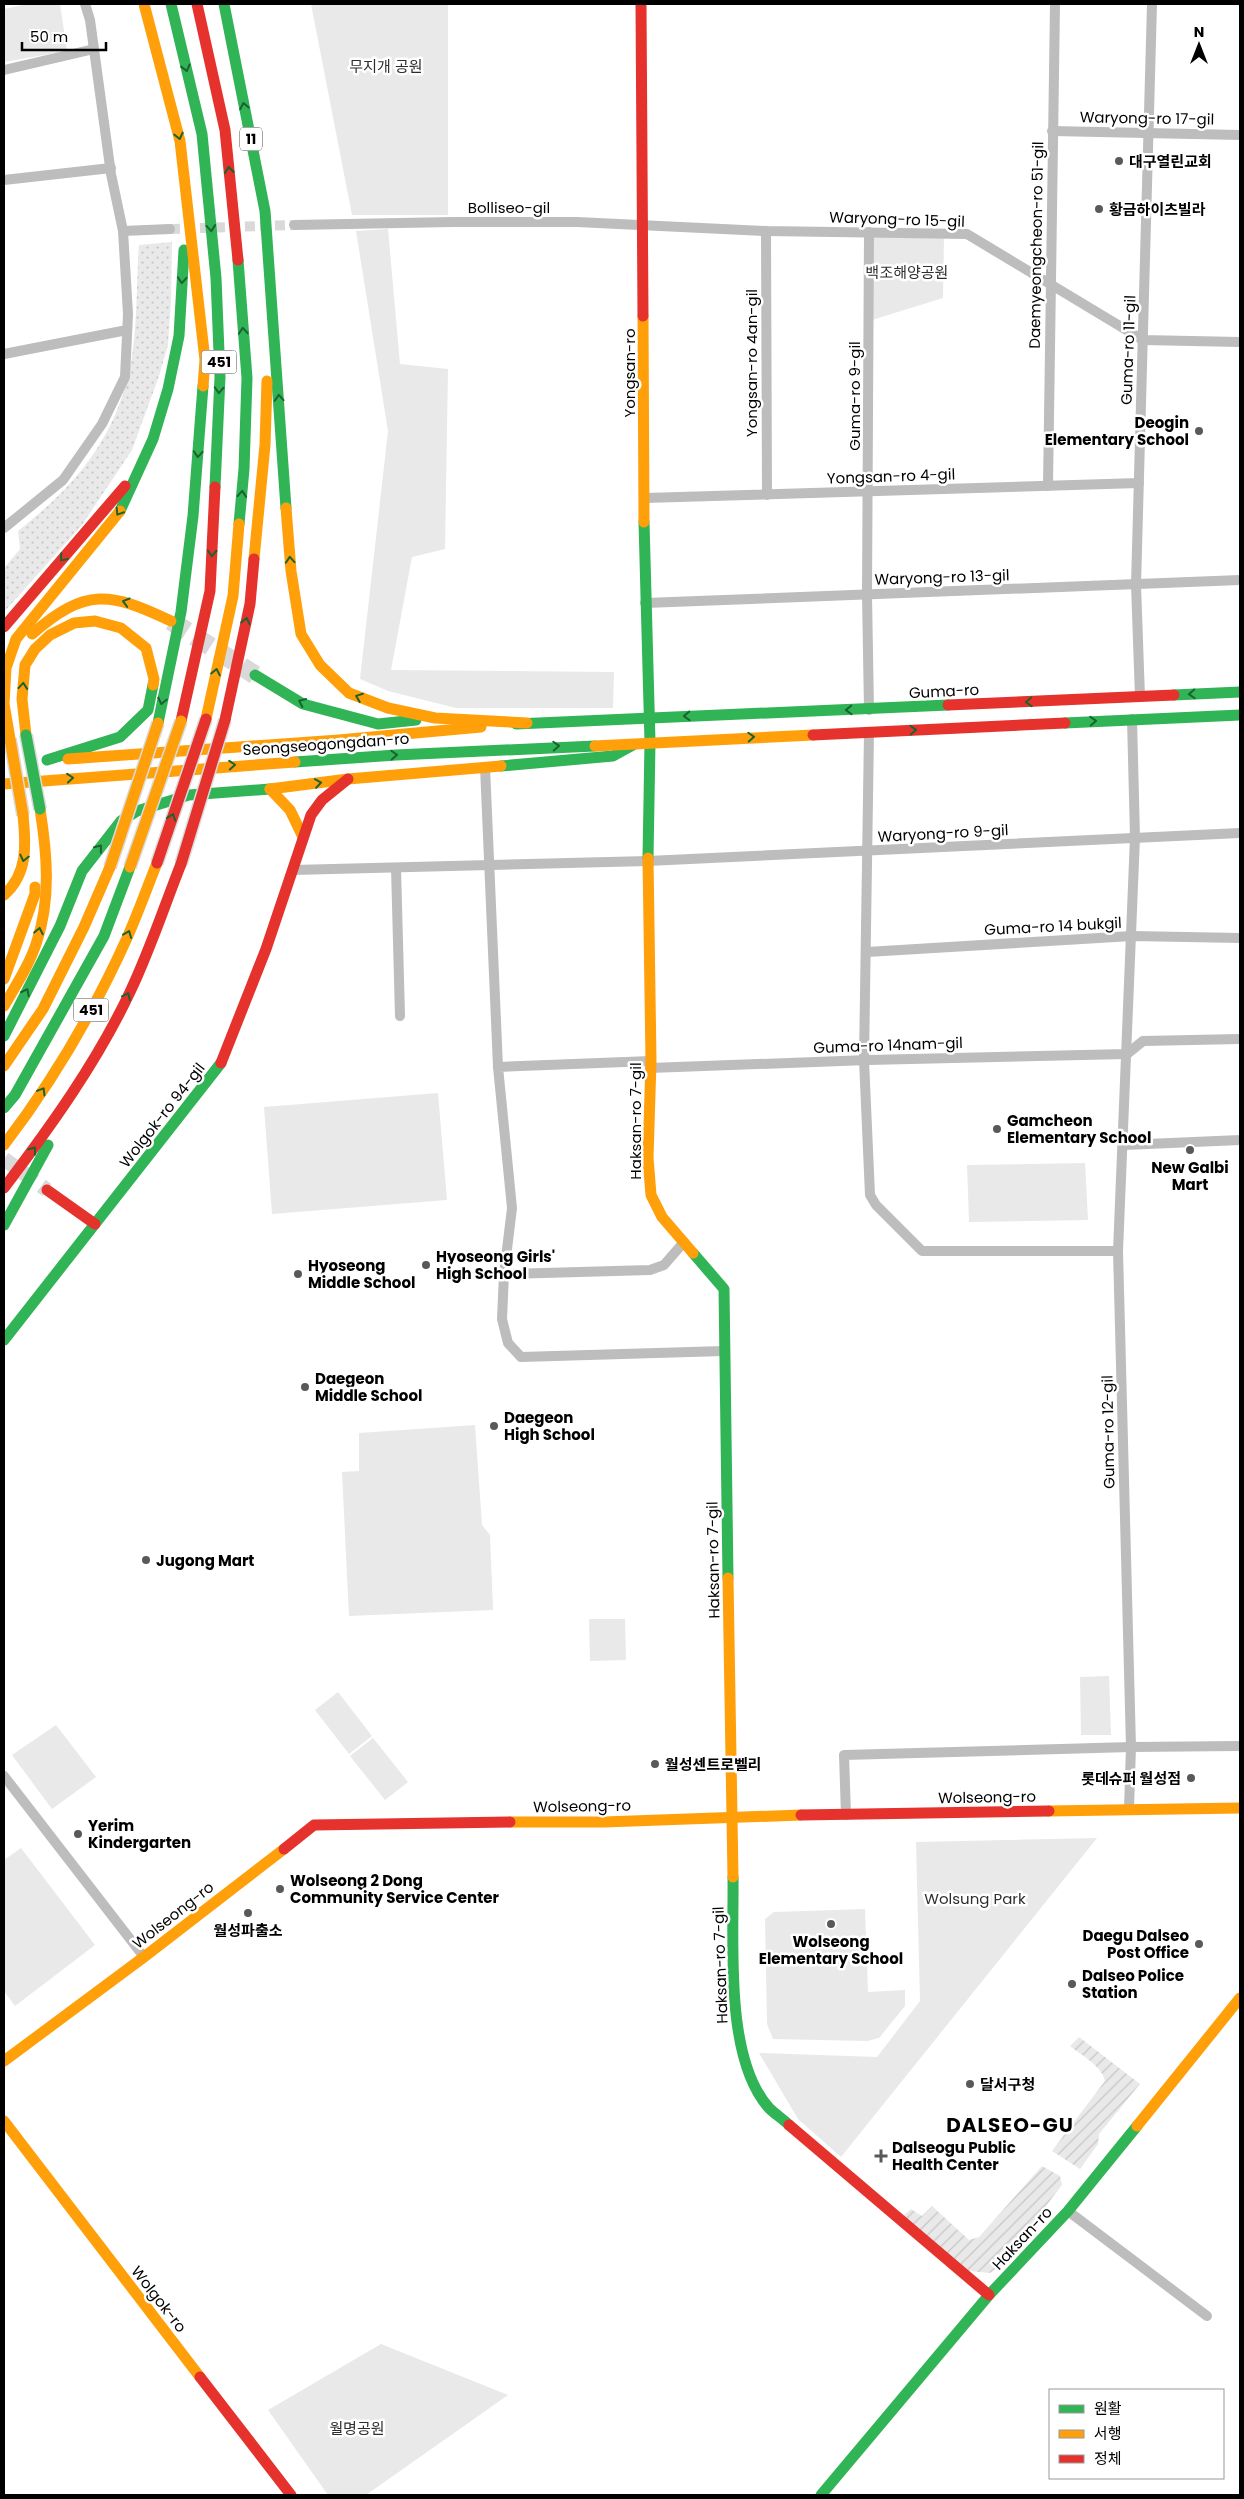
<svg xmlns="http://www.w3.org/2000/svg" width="1244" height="2499" viewBox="0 0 1244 2499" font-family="Poppins,'Noto Sans KR',sans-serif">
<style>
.grass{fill:url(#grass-dots)}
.park{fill:#e9e9e9}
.garden{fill:url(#garden-furrows)}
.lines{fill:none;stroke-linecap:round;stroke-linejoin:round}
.street-tunnel{stroke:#d9d9d9;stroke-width:10;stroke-dasharray:10 5;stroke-linecap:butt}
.secondary-tunnel{stroke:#d9d9d9;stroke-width:15;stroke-dasharray:15 8;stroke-linecap:butt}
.highway-tunnel{stroke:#d9d9d9;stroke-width:19;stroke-dasharray:19 9;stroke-linecap:butt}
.street{stroke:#bdbdbd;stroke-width:10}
.fast{stroke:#30b455;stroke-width:11}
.slow{stroke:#ff9f0a;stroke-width:11}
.jam{stroke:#e5322d;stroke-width:11}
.fast-bridge-casing{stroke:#dbdbdb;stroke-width:14;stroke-linecap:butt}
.slow-bridge-casing{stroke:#dbdbdb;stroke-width:14;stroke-linecap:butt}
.jam-bridge-casing{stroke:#dbdbdb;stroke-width:14;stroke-linecap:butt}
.fast-bridge{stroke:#30b455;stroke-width:11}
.slow-bridge{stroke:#ff9f0a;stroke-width:11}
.jam-bridge{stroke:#e5322d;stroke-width:11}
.oneway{stroke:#1a632f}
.poi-dot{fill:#595959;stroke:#fff;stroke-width:2}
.labels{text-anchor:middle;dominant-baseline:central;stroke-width:5;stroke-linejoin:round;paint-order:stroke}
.shield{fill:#fff;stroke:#4c4c4c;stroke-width:1}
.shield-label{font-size:14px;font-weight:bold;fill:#000}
.park-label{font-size:15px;fill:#2e2e2e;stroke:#fff}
.street-label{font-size:15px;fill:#000;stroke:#fff}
.poi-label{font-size:15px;font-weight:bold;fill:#000;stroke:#fff;text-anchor:start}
.district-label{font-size:20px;font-weight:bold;letter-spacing:1px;fill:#000;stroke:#fff}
</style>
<defs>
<pattern id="grass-dots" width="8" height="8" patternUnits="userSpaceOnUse" patternTransform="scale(1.25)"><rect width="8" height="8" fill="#e9e9e9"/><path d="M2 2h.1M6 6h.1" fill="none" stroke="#c6c6c6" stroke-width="1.8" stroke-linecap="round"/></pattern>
<pattern id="garden-furrows" width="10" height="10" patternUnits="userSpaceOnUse" patternTransform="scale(1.25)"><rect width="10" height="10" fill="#e9e9e9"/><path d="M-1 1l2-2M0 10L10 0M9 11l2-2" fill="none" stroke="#c6c6c6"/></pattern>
</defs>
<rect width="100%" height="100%" fill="#fff"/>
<path class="grass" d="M172,242L171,301L168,345L159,376L132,450L82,525L4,612V568L20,549L18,531C72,488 110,446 128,377C138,339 136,284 139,245Z"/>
<g class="park">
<polygon points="27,4 60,4 67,51 4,62 4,9"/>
<polygon points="311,4 448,4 448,215 352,215"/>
<polygon points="388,229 400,364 448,369 445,549 412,557 391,670 614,672 613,708 456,708 388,691 360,679 388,431 356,231"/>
<polygon points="872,236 944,237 943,298 872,320"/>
<polygon points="438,1093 447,1200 272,1214 264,1107"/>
<polygon points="1085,1163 1088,1220 969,1222 967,1165"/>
<polygon points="475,1425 482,1525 490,1535 493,1610 349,1616 342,1472 359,1471 359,1433"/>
<polygon points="589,1619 625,1619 626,1660 590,1661"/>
<polygon points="1109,1676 1111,1735 1081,1735 1080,1677"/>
<polygon points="338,1692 372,1736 349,1754 315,1710"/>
<polygon points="56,1725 96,1777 52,1809 12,1755"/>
<polygon points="373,1738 408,1782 385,1800 350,1756"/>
<polygon points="1097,1838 841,2157 798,2119 759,2053 877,2057 920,2001 916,1842"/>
<polygon points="21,1848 95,1945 15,2006 4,1991 4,1860"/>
<polygon points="865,1909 868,1992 905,1990 905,2006 879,2038 867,2041 773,2039 767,2024 765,1919 774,1912"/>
<polygon points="381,2344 508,2395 366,2495 328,2495 268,2410"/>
</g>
<g class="garden">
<path d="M1079,2037L1140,2084L1099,2134L1098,2144L1080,2169L1052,2151L1105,2081C1102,2066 1081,2055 1070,2046Z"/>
<polygon points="1042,2166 1060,2176 1062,2185 1000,2266 990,2273 969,2271 902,2217 911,2209 922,2216 932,2206 969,2240 979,2237"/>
</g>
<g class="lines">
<polyline class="street-tunnel" points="170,229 294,225"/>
<polyline class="secondary-tunnel" points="4,1159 47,1190"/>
<polyline class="highway-tunnel" points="171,621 255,675"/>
<g class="street">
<polyline points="4,70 94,49"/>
<polyline points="1052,131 1240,135"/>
<polyline points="4,180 111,168"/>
<polyline points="294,225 453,222 577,222 766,231 967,234 1143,340 1240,342"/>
<polyline points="123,231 170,229"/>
<polyline points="766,231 767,495"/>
<polyline points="869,232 867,595 869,710"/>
<polyline points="4,354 127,330"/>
<polyline points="1048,486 1055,4"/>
<polyline points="645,498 1139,483"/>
<polyline points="4,528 63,480 102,424 125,377 128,314 123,231 111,174 90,20 85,4"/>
<polyline points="645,603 1240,580"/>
<polyline points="1140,697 1136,585 1152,4"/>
<polyline points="869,732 864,1060 870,1195 876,1205 922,1251 1118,1251"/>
<polyline points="485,767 498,1067"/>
<polyline points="396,868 400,1016"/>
<polyline points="293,870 648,861 1240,833"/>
<polyline points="867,952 1132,936 1240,938"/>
<polyline points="651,1061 498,1067 512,1208 504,1274 502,1319 508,1343 521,1357 724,1351"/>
<polyline points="650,1068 868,1060 1127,1054 1143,1041 1240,1039"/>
<polyline points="1124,1145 1240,1140"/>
<polyline points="504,1274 650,1270 664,1265 684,1242"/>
<polyline points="4,1776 144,1957"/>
<polyline points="1129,1809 1131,1747 1118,1251 1135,837 1132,719"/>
<polyline points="846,1815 844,1755 1131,1747 1240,1746"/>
<polyline points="1068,2211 1207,2316"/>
</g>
<g class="fast">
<polyline points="171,4 202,134 216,278 220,377 215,487"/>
<polyline points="224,4 265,211 286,508"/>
<polyline points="238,260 247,378 244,469 239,524"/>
<polyline points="120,511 153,439 168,389 179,336 184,250"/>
<polyline points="644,522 650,742 648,858"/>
<polyline points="255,675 303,704 378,724 416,720"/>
<polyline points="1174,695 1240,692"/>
<polyline points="158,723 181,612 193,516 203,386"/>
<polyline points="1065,723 1240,715"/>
<polyline points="516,724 948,705"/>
<polyline points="47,760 120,737 148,710 153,685"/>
<polyline points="295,762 396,755 595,746"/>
<polyline points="501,766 613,756 633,745"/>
<polyline points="4,1036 60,926 82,871 121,821 137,811 189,795 270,789"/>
<polyline points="4,1108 15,1095 104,936 130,867"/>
<polyline points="4,1225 48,1145"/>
<polyline points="693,1253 724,1289 728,1578"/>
<polyline points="4,1340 221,1063"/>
<path d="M733,1877C734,1941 724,2058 769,2108C775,2114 783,2119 789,2125"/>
<polyline points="821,2495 989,2295 1068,2211 1137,2126"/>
</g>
<g class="slow">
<polyline points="144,4 180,141 205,360 203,386"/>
<polyline points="643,316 644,522"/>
<polyline points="286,508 291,571 301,634 320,665 349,693 388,708 435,718 527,723"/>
<polyline points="254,559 265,445 267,381"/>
<path d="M32,634C86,587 110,592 171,621"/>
<polyline points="206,719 233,596 239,524"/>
<polyline points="26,735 22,699 25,665 35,649 50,635 74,623 95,621 121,628 146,648 154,679 153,685"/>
<polyline points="10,739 4,704 6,668 16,639 120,511"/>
<polyline points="595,746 813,735"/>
<polyline points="68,759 339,740 481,727"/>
<polyline points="4,784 295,762"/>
<polyline points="270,789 348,779 501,766"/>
<polyline points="270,789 290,810 303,837"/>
<polyline points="648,858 651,1061 648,1158 651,1195 662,1217 693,1253"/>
<path d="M4,895C28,874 26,845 23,815"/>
<polyline points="4,979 35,894 35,887"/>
<path d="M4,1006C16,985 30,964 37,941C51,898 47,853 40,809"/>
<polyline points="4,1066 43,1009 84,927 110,867"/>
<path d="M4,1145C53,1081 94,1011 127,938C138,913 147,888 157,863"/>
<polyline points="728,1578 733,1877"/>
<polyline points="1049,1811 1240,1808"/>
<polyline points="510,1822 604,1822 801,1815"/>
<polyline points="4,2061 144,1957 284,1849"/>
<polyline points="4,2121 200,2377"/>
<polyline points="1137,2126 1240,1998"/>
</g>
<g class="jam">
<polyline points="197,4 225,130 238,260"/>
<polyline points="641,4 643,316"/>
<polyline points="4,627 125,486"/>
<polyline points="948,705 1174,695"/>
<polyline points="225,720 250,604 254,559"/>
<polyline points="181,721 210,591 215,487"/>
<polyline points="813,735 1065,723"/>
<polyline points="221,1063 266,949 311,815 322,800 348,779"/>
<path d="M4,1188C51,1126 97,1062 130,992C150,950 164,907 181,864"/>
<polyline points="47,1190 95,1224"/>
<polyline points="801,1815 1049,1811"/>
<polyline points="284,1849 314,1825 510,1822"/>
<polyline points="789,2125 989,2295"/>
<polyline points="200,2377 291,2495"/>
</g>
<defs>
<polyline id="fast-bridge" points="26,735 40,809"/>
<g id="slow-bridge">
<polyline points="10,739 23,815"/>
<polyline points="110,867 158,723"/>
<polyline points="130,867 181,721"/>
</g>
<g id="jam-bridge">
<polyline points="157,863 206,719"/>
<polyline points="181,864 225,720"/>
</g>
</defs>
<use href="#fast-bridge" class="fast-bridge-casing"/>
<use href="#slow-bridge" class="slow-bridge-casing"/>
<use href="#jam-bridge" class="jam-bridge-casing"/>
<use href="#fast-bridge" class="fast-bridge"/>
<use href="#slow-bridge" class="slow-bridge"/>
<use href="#jam-bridge" class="jam-bridge"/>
</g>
<defs><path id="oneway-chevron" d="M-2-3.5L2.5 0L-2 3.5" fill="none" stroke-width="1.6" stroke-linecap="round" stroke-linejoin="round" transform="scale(1.25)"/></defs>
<g class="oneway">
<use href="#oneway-chevron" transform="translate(186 68) rotate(76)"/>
<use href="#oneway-chevron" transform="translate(244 106) rotate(-101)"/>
<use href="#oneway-chevron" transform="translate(179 136) rotate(77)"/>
<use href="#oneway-chevron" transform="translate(229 170) rotate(-96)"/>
<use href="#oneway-chevron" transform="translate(211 228) rotate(85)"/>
<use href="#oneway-chevron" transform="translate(182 280) rotate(94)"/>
<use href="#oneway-chevron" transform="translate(243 331) rotate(-94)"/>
<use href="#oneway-chevron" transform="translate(219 390) rotate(93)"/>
<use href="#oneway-chevron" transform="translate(279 398) rotate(-94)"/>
<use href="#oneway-chevron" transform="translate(198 454) rotate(94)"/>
<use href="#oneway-chevron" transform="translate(242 494) rotate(-85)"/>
<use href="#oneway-chevron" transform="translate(119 512) rotate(123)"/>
<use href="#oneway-chevron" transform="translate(212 553) rotate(93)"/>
<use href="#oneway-chevron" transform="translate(63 558) rotate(131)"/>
<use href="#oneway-chevron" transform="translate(290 560) rotate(-94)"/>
<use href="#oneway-chevron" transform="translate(126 602) rotate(-164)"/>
<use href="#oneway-chevron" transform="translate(246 621) rotate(-78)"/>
<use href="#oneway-chevron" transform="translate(216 672) rotate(-78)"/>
<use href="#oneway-chevron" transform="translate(23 686) rotate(-85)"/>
<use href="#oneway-chevron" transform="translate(1192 694) rotate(177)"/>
<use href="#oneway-chevron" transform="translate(359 697) rotate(-159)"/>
<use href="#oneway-chevron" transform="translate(162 701) rotate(102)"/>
<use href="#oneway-chevron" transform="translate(302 702) rotate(-155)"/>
<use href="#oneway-chevron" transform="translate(1029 702) rotate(177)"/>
<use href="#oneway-chevron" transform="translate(849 710) rotate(178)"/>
<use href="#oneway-chevron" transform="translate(687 716) rotate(178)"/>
<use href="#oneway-chevron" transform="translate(1093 721) rotate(-3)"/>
<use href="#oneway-chevron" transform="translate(913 730) rotate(-3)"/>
<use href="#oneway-chevron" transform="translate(751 737) rotate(-3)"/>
<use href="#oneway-chevron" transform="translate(556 746) rotate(-3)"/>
<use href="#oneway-chevron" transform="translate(394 755) rotate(-3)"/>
<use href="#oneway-chevron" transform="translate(232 765) rotate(-4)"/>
<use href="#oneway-chevron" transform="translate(70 778) rotate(-5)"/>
<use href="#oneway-chevron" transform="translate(318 783) rotate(-8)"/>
<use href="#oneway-chevron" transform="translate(172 817) rotate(-71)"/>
<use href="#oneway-chevron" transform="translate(99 848) rotate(-52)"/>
<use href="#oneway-chevron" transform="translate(24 858) rotate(103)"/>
<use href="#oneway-chevron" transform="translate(39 931) rotate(-79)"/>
<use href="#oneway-chevron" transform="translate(128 934) rotate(-68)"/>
<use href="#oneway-chevron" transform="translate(26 992) rotate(-63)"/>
<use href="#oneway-chevron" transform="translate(127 996) rotate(-64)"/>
<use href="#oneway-chevron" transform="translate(42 1091) rotate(-59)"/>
<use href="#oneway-chevron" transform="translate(33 1150) rotate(-53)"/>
</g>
<g class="poi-dot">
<circle cx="1119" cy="161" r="5"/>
<circle cx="1099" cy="209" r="5"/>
<circle cx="1199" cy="431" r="5"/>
<circle cx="997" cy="1129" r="5"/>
<circle cx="1190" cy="1150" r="5"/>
<circle cx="426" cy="1265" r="5"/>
<circle cx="298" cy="1274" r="5"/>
<circle cx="305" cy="1387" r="5"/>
<circle cx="494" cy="1426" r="5"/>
<circle cx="146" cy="1560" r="5"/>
<circle cx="655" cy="1764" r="5"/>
<circle cx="1191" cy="1778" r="5"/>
<circle cx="78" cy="1834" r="5"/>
<circle cx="280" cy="1889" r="5"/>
<circle cx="248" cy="1913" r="5"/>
<circle cx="831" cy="1924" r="5"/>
<circle cx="1199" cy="1944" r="5"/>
<circle cx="1072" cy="1984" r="5"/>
<circle cx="970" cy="2084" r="5"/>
<path d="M878.5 2148.5h5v5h5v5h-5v5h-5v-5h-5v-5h5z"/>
</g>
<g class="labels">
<g class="shield">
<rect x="240" y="127.5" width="22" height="23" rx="4"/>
<rect x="201.5" y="350.5" width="35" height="23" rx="4"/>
<rect x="73.5" y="998.5" width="35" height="23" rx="4"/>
</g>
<g class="shield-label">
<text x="251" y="139">11</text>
<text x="219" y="362">451</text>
<text x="91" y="1010">451</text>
</g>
<g class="park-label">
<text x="386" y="66">무지개 공원</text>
<text x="907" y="272">백조해양공원</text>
<text x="975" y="1898">Wolsung Park</text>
<text x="357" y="2428">월명공원</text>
</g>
<g class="street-label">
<text transform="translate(1147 118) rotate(1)">Waryong-ro 17-gil</text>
<text x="509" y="207">Bolliseo-gil</text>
<text transform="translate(897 219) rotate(2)">Waryong-ro 15-gil</text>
<text transform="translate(1036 245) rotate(-89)">Daemyeongcheon-ro 51-gil</text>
<text transform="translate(1128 350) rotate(-88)">Guma-ro 11-gil</text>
<text transform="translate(751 363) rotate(-90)">Yongsan-ro 4an-gil</text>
<text transform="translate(629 373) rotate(-90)">Yongsan-ro</text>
<text transform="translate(854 396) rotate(-90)">Guma-ro 9-gil</text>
<text transform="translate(891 476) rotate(-2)">Yongsan-ro 4-gil</text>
<text transform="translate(942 577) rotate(-2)">Waryong-ro 13-gil</text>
<text transform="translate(944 691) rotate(-3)">Guma-ro</text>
<text transform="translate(326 744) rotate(-4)">Seongseogongdan-ro</text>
<text transform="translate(943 833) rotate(-3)">Waryong-ro 9-gil</text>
<text transform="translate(1053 926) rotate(-3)">Guma-ro 14 bukgil</text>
<text transform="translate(888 1045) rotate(-2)">Guma-ro 14nam-gil</text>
<text transform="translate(162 1115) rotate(-52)">Wolgok-ro 94-gil</text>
<text transform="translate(635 1121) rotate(-90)">Haksan-ro 7-gil</text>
<text transform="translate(1108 1432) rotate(-91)">Guma-ro 12-gil</text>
<text transform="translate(713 1560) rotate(-91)">Haksan-ro 7-gil</text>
<text transform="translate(987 1797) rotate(-1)">Wolseong-ro</text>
<text transform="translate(582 1806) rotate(-1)">Wolseong-ro</text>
<text transform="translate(173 1915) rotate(-38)">Wolseong-ro</text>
<text transform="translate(720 1965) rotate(-92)">Haksan-ro 7-gil</text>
<text transform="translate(1022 2238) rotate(-47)">Haksan-ro</text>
<text transform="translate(159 2299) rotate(52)">Wolgok-ro</text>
</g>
<g class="poi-label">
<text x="1129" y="161">대구열린교회</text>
<text x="1109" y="209">황금하이츠빌라</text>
<text x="1189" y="422" text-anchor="end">Deogin<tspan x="1189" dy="17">Elementary School</tspan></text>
<text x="1007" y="1120">Gamcheon<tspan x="1007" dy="17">Elementary School</tspan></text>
<text x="1190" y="1167" text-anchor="middle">New Galbi<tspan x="1190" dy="17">Mart</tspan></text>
<text x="436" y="1256">Hyoseong Girls'<tspan x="436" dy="17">High School</tspan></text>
<text x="308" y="1265">Hyoseong<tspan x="308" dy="17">Middle School</tspan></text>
<text x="315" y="1378">Daegeon<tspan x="315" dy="17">Middle School</tspan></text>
<text x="504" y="1417">Daegeon<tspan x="504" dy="17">High School</tspan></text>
<text x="156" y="1560">Jugong Mart</text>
<text x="665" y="1764">월성센트로벨리</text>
<text x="1181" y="1778" text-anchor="end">롯데슈퍼 월성점</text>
<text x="88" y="1825">Yerim<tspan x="88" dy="17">Kindergarten</tspan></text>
<text x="290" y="1880">Wolseong 2 Dong<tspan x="290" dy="17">Community Service Center</tspan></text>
<text x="248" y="1930" text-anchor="middle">월성파출소</text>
<text x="1189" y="1935" text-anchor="end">Daegu Dalseo<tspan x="1189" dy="17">Post Office</tspan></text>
<text x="831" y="1941" text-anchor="middle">Wolseong<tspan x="831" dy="17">Elementary School</tspan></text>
<text x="1082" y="1975">Dalseo Police<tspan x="1082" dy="17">Station</tspan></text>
<text x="980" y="2084">달서구청</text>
<text x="892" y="2147">Dalseogu Public<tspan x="892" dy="17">Health Center</tspan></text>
</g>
<g class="district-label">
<text x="1010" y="2125">DALSEO-GU</text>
</g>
</g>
<rect width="1244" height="2499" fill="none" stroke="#000000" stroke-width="10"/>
<rect x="1049" y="2389" width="175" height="90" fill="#ffffff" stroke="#999999"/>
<rect x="1059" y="2405" width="25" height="8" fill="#30b455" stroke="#999999"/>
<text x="1094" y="2414" font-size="15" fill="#000000">원활</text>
<rect x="1059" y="2430" width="25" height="8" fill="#ff9f0a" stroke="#999999"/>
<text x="1094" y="2439" font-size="15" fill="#000000">서행</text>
<rect x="1059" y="2455" width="25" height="8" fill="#e5322d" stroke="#999999"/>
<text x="1094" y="2464" font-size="15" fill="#000000">정체</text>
<g transform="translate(1199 45)" stroke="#ffffff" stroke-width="4" paint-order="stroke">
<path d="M0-4L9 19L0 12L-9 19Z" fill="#000000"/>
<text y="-8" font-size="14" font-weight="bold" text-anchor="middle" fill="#000000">N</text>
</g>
<path d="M22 42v8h84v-8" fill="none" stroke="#000000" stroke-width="2.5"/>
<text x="30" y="42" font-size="15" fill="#000000" stroke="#ffffff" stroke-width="4" paint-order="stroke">50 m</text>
</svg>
